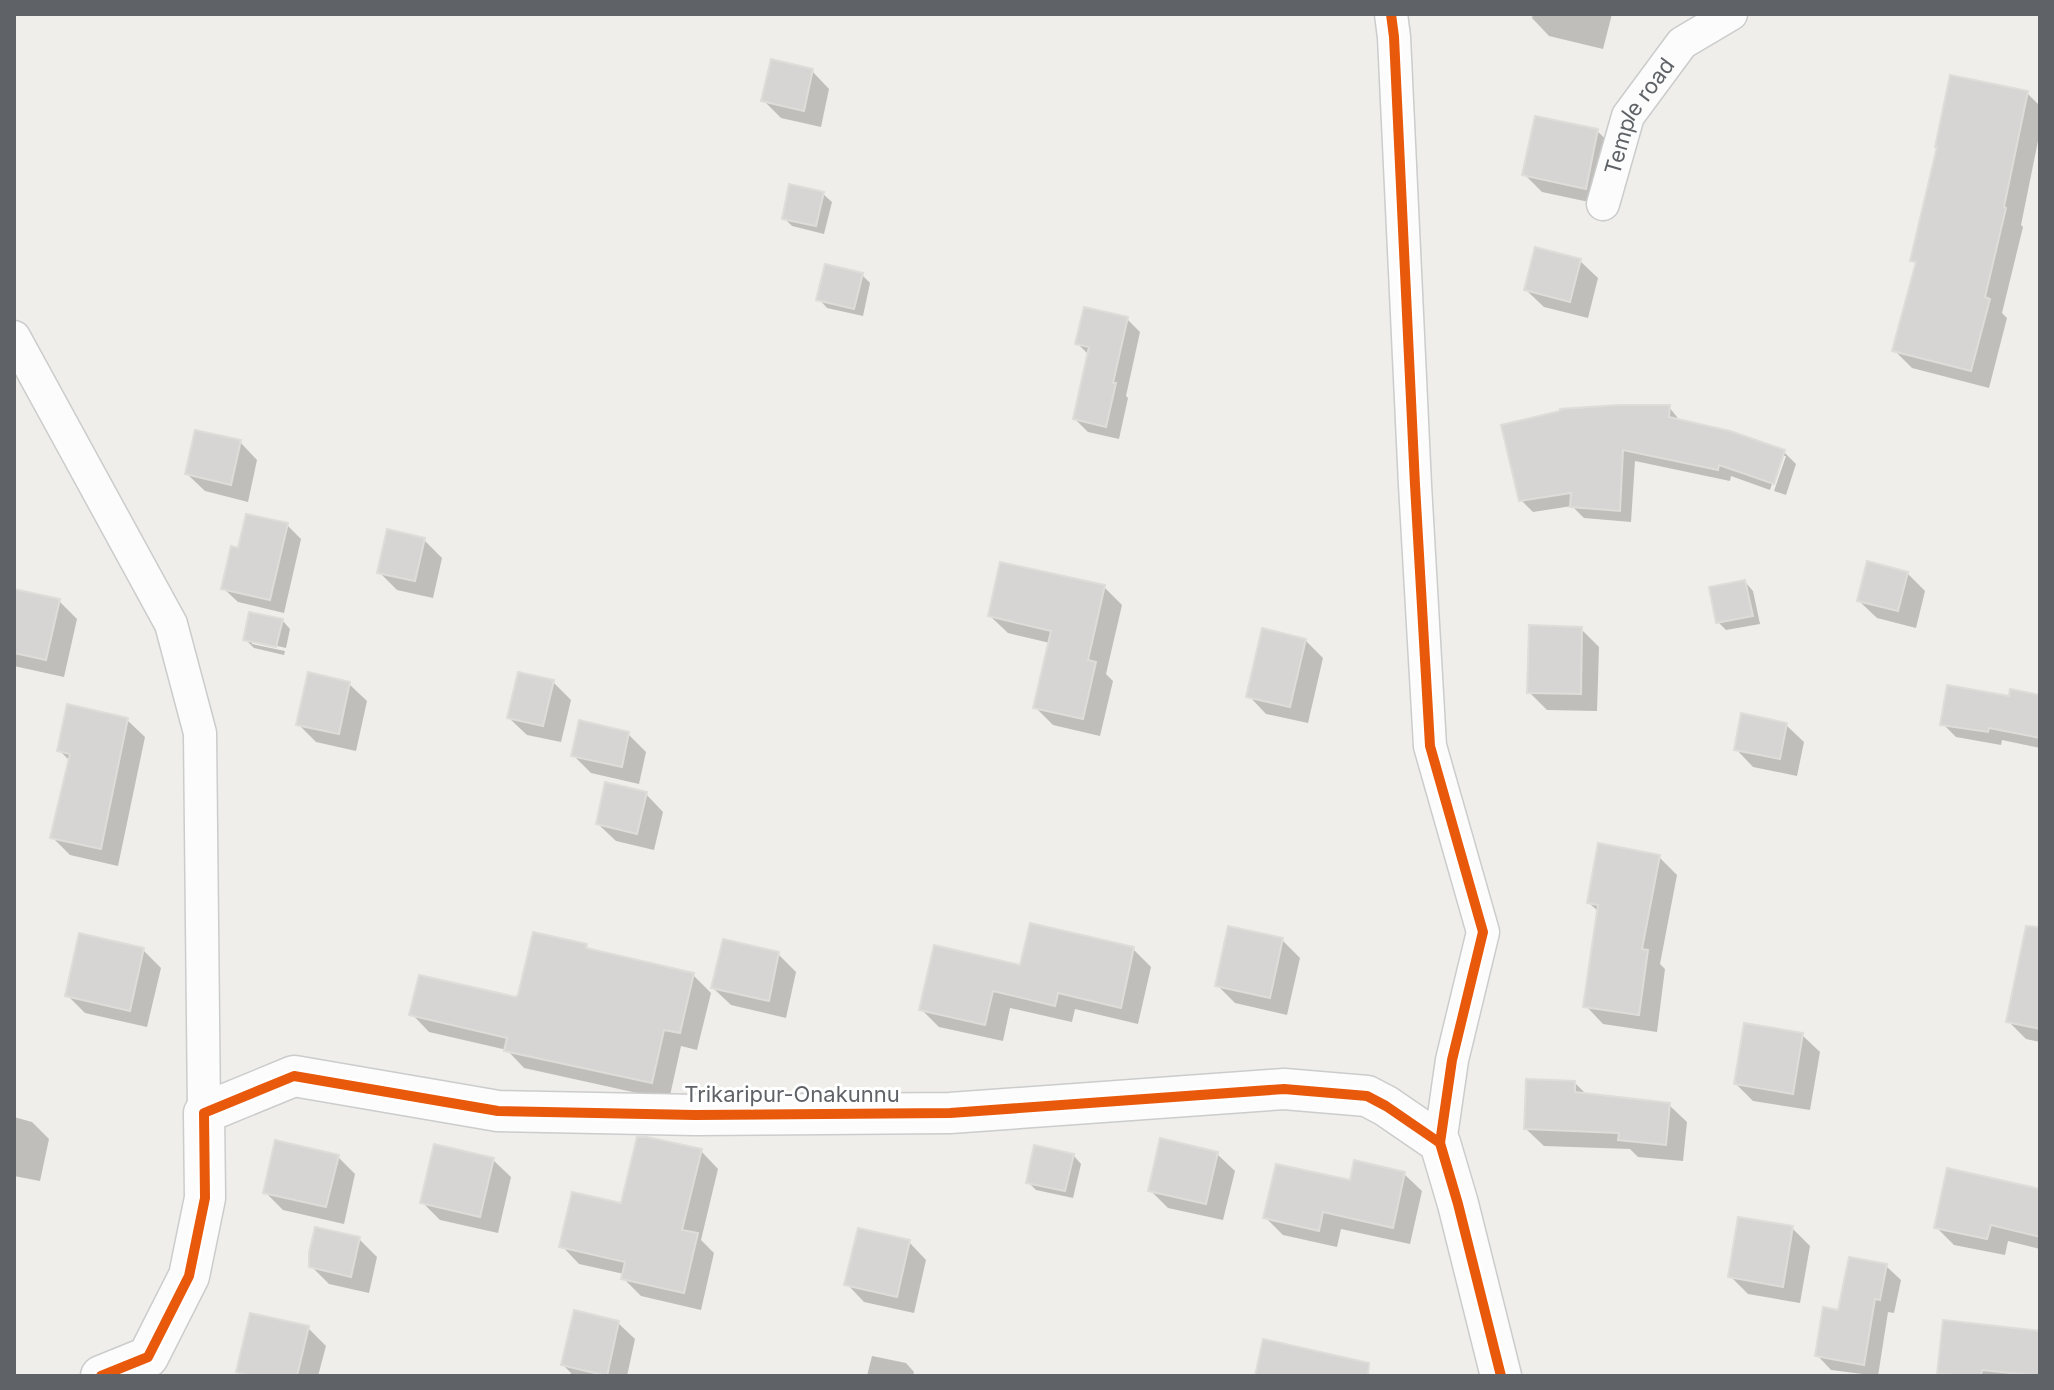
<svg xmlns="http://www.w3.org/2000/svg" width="2054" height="1390" viewBox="0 0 2054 1390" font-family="Inter,sans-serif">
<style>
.shadow{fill:#0003}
.building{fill:#d6d5d3;stroke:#deddd9;stroke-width:2}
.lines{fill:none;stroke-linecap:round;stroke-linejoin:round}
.minor-casing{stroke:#cbcccc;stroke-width:35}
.tertiary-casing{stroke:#cbcccc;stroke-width:43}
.minor{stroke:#fdfcfc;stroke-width:32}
.tertiary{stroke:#fdfcfc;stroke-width:40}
.cycleway-casing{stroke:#fff;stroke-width:15}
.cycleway{stroke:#e8590c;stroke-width:10}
.labels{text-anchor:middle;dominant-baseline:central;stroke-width:6;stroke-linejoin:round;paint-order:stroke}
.street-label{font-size:22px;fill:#5f6368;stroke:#fff}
</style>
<rect width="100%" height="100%" fill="#efeeea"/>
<g class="shadow">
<polygon points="1533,14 1612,14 1603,49 1549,36 1532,18"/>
<polygon points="812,71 829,89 821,127 781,118 763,100"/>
<polygon points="2027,93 2040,106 2040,131 2021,225 2023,227 2002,313 2007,318 1989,388 1912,368 1894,350 1917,265 1912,260"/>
<polygon points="1597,131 1615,148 1603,205 1542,192 1524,174"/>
<polygon points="823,194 832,202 824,234 792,226 784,218"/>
<polygon points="1580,261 1598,278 1588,318 1544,307 1526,290"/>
<polygon points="862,275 870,283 863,316 827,308 819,299"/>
<polygon points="1127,319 1140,332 1126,396 1128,398 1119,439 1088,432 1075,419 1090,356 1077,343"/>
<polygon points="1669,407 1681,422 1784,452 1796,464 1786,495 1774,491 1786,456 1781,456 1770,490 1731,476 1730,481 1635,461 1631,522 1584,518 1572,506 1533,512 1521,500"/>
<polygon points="240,442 257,460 248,502 205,491 187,474"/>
<polygon points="287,525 301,539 284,613 238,602 223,588"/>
<polygon points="424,540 442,558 433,598 397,590 379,572"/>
<polygon points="1907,573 1925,591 1916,628 1877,618 1859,601"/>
<polygon points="1745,582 1753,591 1760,624 1726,630 1718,622"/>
<polygon points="1104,587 1122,605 1106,674 1113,681 1100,736 1053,725 1035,707 1050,643 1008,633 990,616"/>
<polygon points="14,591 59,601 77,619 64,677 14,666"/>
<polygon points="282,620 290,629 286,648 252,640 252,644 285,651 284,655 254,648 245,639"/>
<polygon points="1581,629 1599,647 1597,711 1547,710 1529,692"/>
<polygon points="1305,640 1323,658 1308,723 1266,714 1249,696"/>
<polygon points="553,682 571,700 561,742 527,735 509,718"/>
<polygon points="349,684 367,701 356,751 316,742 298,724"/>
<polygon points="2040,697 2040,748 2002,740 2001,745 1956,737 1943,724 2010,698"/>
<polygon points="127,720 145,737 118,866 70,855 52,837 70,761 59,750"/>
<polygon points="1786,725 1804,742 1797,776 1753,767 1736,749"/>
<polygon points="628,734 646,752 639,784 591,773 573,755"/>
<polygon points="646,794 663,812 654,850 616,841 598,824"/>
<polygon points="1659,857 1677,875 1660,964 1665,969 1657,1032 1603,1024 1586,1006 1599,912 1589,903"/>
<polygon points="1282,940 1300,958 1287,1015 1235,1003 1217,985"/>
<polygon points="586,946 592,952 693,975 711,993 697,1050 681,1046 669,1100 524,1068 507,1050 429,1032 412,1014 517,999"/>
<polygon points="1133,949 1151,967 1138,1024 1075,1009 1072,1022 1010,1008 1003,1041 939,1027 921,1009 1021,967"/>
<polygon points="143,950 161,968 147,1027 85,1013 67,995"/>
<polygon points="778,954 796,972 786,1018 731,1005 713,988"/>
<polygon points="2040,981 2040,1042 2026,1039 2008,1021"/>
<polygon points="1802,1035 1820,1052 1810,1110 1753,1101 1736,1084"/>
<polygon points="1575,1083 1588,1096 1669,1105 1687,1122 1683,1161 1638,1157 1630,1149 1544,1146 1526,1129"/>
<polygon points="14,1117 32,1122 49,1139 40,1181 14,1176"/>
<polygon points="701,1151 718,1169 701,1240 714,1253 701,1310 641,1296 623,1278 624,1274 579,1264 562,1246"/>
<polygon points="1217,1154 1235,1171 1223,1220 1168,1208 1150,1190"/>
<polygon points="1073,1155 1081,1164 1073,1198 1036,1190 1028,1182"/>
<polygon points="338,1157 355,1174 344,1224 283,1210 265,1192"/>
<polygon points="493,1160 511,1177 498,1233 440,1220 423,1203"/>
<polygon points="1404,1174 1422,1191 1410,1244 1341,1229 1337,1247 1283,1235 1265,1217 1351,1183"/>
<polygon points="2040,1191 2040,1249 2008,1241 2005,1255 1954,1245 1936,1227"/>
<polygon points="1792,1228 1810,1246 1800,1303 1748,1294 1730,1276"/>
<polygon points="359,1239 377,1257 369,1293 329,1284 311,1266"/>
<polygon points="909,1242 926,1260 914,1313 864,1302 847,1284"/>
<polygon points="1886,1266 1901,1280 1894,1313 1888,1312 1878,1376 1831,1370 1817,1355 1840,1312"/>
<polygon points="618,1323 635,1339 627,1376 570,1376 571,1373 563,1365"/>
<polygon points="308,1328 326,1346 318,1376 242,1376 238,1372"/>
<polygon points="2040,1331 2040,1376 1942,1376 1939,1373"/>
<polygon points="872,1356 906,1363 914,1372 913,1376 867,1376"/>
</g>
<g class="building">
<polygon points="771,59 813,69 804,111 761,101"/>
<polygon points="1950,75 2028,91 2004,207 2006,208 1985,297 1990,299 1971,371 1892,351 1916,262 1910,261 1937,147 1935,147"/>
<polygon points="1535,116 1598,129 1586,189 1522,175"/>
<polygon points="789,184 824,192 816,226 782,219"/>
<polygon points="1535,247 1581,259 1570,302 1524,290"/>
<polygon points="825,264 863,273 854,309 816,300"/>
<polygon points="1084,307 1128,317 1113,383 1116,383 1106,427 1073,419 1089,347 1075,344"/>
<polygon points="1619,405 1670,405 1669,417 1730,431 1785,450 1774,484 1719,465 1718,470 1623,450 1620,511 1570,507 1571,493 1519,501 1501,425 1560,411 1560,409"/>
<polygon points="195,430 241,440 231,485 185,474"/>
<polygon points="246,514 288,523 270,600 221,589 231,546 238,548"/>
<polygon points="387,529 425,538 415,581 377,573"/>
<polygon points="1867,561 1908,572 1898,611 1857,601"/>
<polygon points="1000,562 1105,585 1088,660 1096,662 1083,719 1033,708 1051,631 988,616"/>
<polygon points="1745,580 1753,616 1716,623 1709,587"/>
<polygon points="14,589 60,599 46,660 14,653"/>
<polygon points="249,612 283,619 276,647 243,640"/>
<polygon points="1529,625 1582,627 1581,694 1527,693"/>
<polygon points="1262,628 1306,639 1290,707 1246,697"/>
<polygon points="308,672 350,682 339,734 296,725"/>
<polygon points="518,672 554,680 543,726 507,718"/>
<polygon points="1947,685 2009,696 2010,689 2040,695 2040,738 1989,728 1988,732 1940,725"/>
<polygon points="67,704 128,718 101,849 50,838 70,754 57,751"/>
<polygon points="1741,713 1787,723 1780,759 1734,750"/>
<polygon points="579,720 629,732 622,767 571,756"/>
<polygon points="605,782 647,792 637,834 596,824"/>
<polygon points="1598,843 1660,855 1642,949 1648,950 1639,1015 1583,1007 1598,905 1587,903"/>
<polygon points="1030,923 1134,947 1121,1008 1058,993 1055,1006 993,991 985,1025 919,1010 934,945 1020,965"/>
<polygon points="1228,926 1283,938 1270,998 1215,986"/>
<polygon points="2026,926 2040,927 2040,1029 2006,1022"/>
<polygon points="533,932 587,944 586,948 694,973 680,1033 664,1030 652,1083 504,1051 507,1038 409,1015 419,975 516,997 518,995"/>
<polygon points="79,933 144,948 130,1011 65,996"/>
<polygon points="723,939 779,952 769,1001 711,988"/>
<polygon points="1744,1023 1803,1033 1793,1094 1734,1084"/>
<polygon points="1526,1079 1575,1081 1575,1092 1670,1103 1666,1145 1618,1140 1619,1133 1524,1129"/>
<polygon points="637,1137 647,1137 702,1149 682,1230 698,1233 684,1293 621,1279 625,1262 559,1247 572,1192 621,1203"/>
<polygon points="1160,1138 1218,1152 1206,1204 1148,1191"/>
<polygon points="275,1140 339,1155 326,1207 263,1193"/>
<polygon points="434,1144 494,1158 480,1217 420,1203"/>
<polygon points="1034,1145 1074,1154 1065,1191 1026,1183"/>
<polygon points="1354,1160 1405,1172 1393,1228 1323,1212 1319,1231 1263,1218 1276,1164 1350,1180"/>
<polygon points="1947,1168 2040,1189 2040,1237 1991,1225 1987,1239 1934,1228"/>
<polygon points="1738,1217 1793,1226 1783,1287 1728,1277"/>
<polygon points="315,1227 360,1237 351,1277 309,1267 309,1253"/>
<polygon points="858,1228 910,1240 897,1297 844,1285"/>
<polygon points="1849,1257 1887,1264 1880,1300 1875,1299 1864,1365 1815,1356 1823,1307 1838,1310"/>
<polygon points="574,1310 619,1321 607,1376 561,1365"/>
<polygon points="250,1313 309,1326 297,1376 252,1376 236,1372"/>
<polygon points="1943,1320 2040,1331 2040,1376 1982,1370 1981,1376 1937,1374"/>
<polygon points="1263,1339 1369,1363 1368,1376 1255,1376"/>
</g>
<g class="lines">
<defs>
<g id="minor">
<polyline points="1391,14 1394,37 1415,485 1430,746 1483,932 1452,1060 1440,1143"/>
<path id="s1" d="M1603,204L1628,116L1682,43L1731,14"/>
<polyline points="14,337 171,624 200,733 204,1113"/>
</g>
<polyline id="tertiary" points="101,1376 148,1357 189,1276 205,1198 204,1113 294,1076 498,1111 695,1115 950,1113 1284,1089 1367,1096 1386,1106 1440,1143 1458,1204 1501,1376"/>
</defs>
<use href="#minor" class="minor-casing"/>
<use href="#tertiary" class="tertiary-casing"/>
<use href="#minor" class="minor"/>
<use href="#tertiary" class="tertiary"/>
<defs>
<g id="cycleway">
<polyline points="1391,14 1394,37 1415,485 1430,746 1483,932 1452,1060 1440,1143"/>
<polyline points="101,1376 148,1357 189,1276 205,1198 204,1113 294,1076 498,1111 695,1115 950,1113 1284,1089 1367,1096 1386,1106 1440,1143 1458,1204 1501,1376"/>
</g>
</defs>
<use href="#cycleway" class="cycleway-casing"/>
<use href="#cycleway" class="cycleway"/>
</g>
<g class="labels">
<g class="street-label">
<text stroke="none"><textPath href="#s1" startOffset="96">Temple road</textPath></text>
<text x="792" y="1094">Trikaripur-Onakunnu</text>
</g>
</g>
<rect width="2054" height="1390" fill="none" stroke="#5f6368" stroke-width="32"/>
</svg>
